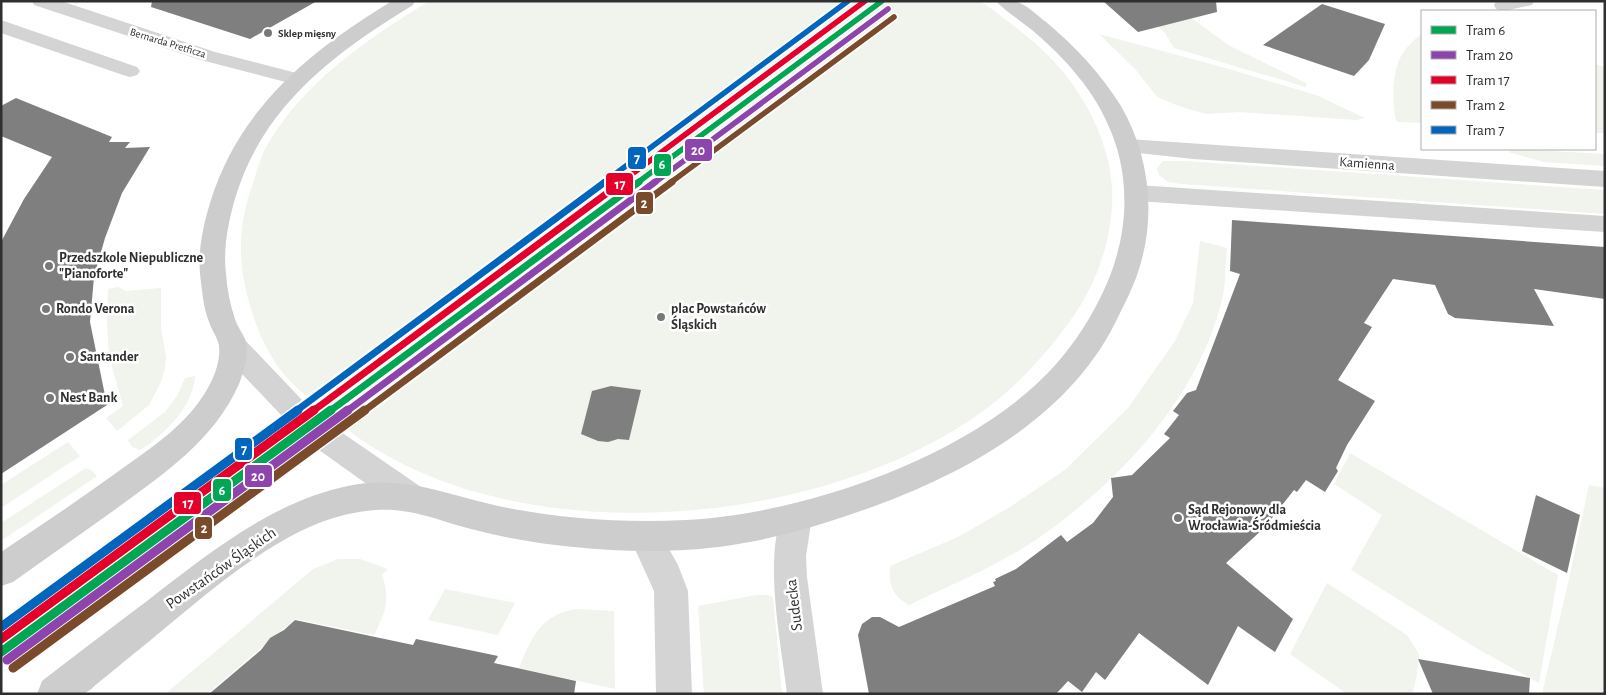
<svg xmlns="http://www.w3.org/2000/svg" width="1606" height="695" viewBox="0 0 1606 695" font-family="'Alegreya Sans',sans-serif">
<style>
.green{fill:#f0f4ec}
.building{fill:#7f7f7f}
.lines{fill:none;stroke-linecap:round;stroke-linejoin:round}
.minor{fill:#d4d4d4;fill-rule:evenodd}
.tertiary{fill:#d4d4d4;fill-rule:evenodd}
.secondary{fill:#cdcdcd;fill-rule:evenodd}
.tram-1-far2-casing{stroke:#fff;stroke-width:9}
.tram-1-far1-casing{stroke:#fff;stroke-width:11}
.tram-1-casing{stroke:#fff;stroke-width:12}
.tram-2-far2-casing{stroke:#fff;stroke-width:9}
.tram-2-far1-casing{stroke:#fff;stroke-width:11}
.tram-2-casing{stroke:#fff;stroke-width:12}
.tram-3-far2-casing{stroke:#fff;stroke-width:9}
.tram-3-far1-casing{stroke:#fff;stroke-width:11}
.tram-3-casing{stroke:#fff;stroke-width:12}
.tram-4-far2-casing{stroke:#fff;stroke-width:9}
.tram-4-far1-casing{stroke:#fff;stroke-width:11}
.tram-4-casing{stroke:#fff;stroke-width:12}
.tram-5-far2-casing{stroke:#fff;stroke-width:9}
.tram-5-far1-casing{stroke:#fff;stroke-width:11}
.tram-5-casing{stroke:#fff;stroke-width:12}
.tram-1-far2{stroke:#00a651;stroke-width:5.5}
.tram-1-far1{stroke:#00a651;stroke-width:7}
.tram-1{stroke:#00a651;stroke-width:9}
.tram-2-far2{stroke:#8e44ad;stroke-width:5.5}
.tram-2-far1{stroke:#8e44ad;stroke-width:7}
.tram-2{stroke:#8e44ad;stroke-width:9}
.tram-3-far2{stroke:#e4002b;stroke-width:5.5}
.tram-3-far1{stroke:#e4002b;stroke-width:7}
.tram-3{stroke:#e4002b;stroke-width:9}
.tram-4-far2{stroke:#7a4b2a;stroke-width:5.5}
.tram-4-far1{stroke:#7a4b2a;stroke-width:7}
.tram-4{stroke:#7a4b2a;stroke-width:9}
.tram-5-far2{stroke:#0065bd;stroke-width:5.5}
.tram-5-far1{stroke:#0065bd;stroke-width:7}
.tram-5{stroke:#0065bd;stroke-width:9}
.poi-dot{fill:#787878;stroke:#fff;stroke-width:2}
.labels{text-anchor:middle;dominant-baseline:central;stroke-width:5;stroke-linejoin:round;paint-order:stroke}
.far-poi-label{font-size:11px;font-weight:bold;fill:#2f2f2f;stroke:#fff;text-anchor:start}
.far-street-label{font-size:11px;fill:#2f2f2f;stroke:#fff}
.street-label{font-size:14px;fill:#2f2f2f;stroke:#fff}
.poi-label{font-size:14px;font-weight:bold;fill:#2f2f2f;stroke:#fff;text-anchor:start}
.near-street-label{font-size:16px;fill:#2f2f2f;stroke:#fff}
.line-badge{stroke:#fff;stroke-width:2}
.badge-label{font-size:14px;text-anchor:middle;font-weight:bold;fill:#fff}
</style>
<rect width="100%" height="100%" fill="#fff"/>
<g class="green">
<path d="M429,1H979C992,8 1002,17 1014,26C1059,60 1093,102 1107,157C1122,212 1103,276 1070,321C1045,356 1014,389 979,414C812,532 496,557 334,419C319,406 302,394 288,379C265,354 252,318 245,286C238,252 240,224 250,192C255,179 258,164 264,151C300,84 366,40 429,1Z"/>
<polygon points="1183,12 1230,46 1306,83 1306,87 1174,48 1165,33 1150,20"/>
<path d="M1422,33V123L1397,122C1391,104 1392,68 1403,53C1408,45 1416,39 1422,33Z"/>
<polygon points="1099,34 1222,67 1316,95 1365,118 1356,120 1239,112 1206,114 1179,106 1157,97 1136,70"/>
<polygon points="1595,64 1605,67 1605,133 1595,133"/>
<polygon points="1515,149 1605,154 1605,166 1544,162 1508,152"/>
<polygon points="1163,161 1185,161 1605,190 1605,214 1182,184 1168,182 1159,175 1157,168"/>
<path d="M1200,241L1227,248C1225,265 1226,284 1222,300C1198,399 1116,486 1034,541C995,567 951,585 909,605C892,596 888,584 890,566L958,537L1010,507L1066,469L1128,408L1175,341L1193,303Z"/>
<polygon points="118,287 126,291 161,288 161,327 166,357 165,369 161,382 149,405 117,431 106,418 123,406 109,356 107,325 108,289"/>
<path d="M195,376C193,407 165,434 140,450L132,447L128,440L165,412L177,396L185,378Z"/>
<polygon points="68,442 80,456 1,508 1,485"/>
<polygon points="1350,453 1558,575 1539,683 1478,649 1351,570 1382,515 1334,484"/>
<polygon points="86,468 91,470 97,476 1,541 1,523"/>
<polygon points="1589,485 1605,488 1605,694 1542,694 1569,579"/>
<path d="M338,559H360L388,569L382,575C391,600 385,613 374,635L295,619L207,694H165L313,569Z"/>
<polygon points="1327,583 1407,635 1419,654 1417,675 1412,694 1347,694 1290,654"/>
<polygon points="445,589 515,603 498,635 428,620"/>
<polygon points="756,595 768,595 773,597 782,694 704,694 698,606"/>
<path d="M575,609L614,611L615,689L519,668C532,637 540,616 575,609Z"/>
</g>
<g class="building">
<polygon points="152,1 317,1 250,39 151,7"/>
<polygon points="1103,1 1216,1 1217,12 1138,32"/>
<polygon points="1322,4 1385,24 1369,60 1354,76 1263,45"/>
<polygon points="16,98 112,137 109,142 130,142 125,148 150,147 122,193 105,238 94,277 90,322 107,405 1,474 1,242 24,199 52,157 1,136 1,106"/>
<polygon points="1232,220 1605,247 1605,299 1534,289 1554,326 1455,318 1448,314 1435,285 1393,279 1364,323 1372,327 1338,380 1375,401 1347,445 1336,468 1338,471 1325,492 1306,480 1297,492 1294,490 1264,528 1226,563 1293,619 1275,652 1238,626 1208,685 1139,633 1105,680 1096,672 1082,692 1068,681 1056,694 869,694 858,635 862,624 872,617 880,617 899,627 995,586 993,582 996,581 995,579 1016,569 1061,535 1067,542 1093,523 1113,497 1111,478 1132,475 1170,438 1164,434 1179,415 1173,411 1187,393 1196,390 1240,274 1230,271"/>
<polygon points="611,386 641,390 629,440 618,439 608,442 598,441 581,434 592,391"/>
<polygon points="1536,495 1580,515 1567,573 1522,551"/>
<polygon points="295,620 413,645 416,639 498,656 494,663 576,681 574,694 209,694 261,650 270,638 284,630"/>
<polygon points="1418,659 1530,678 1529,694 1433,694"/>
</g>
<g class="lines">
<g class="minor">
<polygon points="1496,1 1534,1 1532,5 1503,11 1496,9 1494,5"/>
<polygon points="1,20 137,67 140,71 137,75 130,77 123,75 1,33"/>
</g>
<g class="tertiary">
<polygon points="32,1 61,1 215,52 304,75 307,79 304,83 297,85 201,60 34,5"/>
<polygon points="1128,139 1605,171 1605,187 1193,159 1120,151 1117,146 1120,141"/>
<polygon points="1137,185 1605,216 1605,232 1137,201 1129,199 1125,193 1129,187"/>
<polygon points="233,335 243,338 303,401 341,432 421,487 426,497 421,507 410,511 399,507 319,450 283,417 223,354 219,346 223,338"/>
<path d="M796,503L807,507L812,517L806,556L807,577L823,694H787C781,640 762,556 785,507Z"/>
<polygon points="645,521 656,526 678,565 688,591 692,694 656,694 654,591 629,536 634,526"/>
</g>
<g class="secondary">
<path d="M392,1H415L413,5C333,54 261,107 234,202C228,225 223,249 226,274C227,289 230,304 235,319C237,326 242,332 245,339C250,353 244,371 239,384C214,441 161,476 113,511C80,535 46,558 13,582L1,586V552C40,526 79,500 116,473C151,448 192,422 211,382C216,372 222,354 218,342C216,335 211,329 209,322C203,307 202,289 200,274C198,250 203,226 210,203C239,108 310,51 392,1Z"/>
<path d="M996,1C1003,1 1013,0 1020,3C1029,7 1038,16 1046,22C1075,46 1101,74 1121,106C1151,158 1157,221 1136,278C1131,291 1125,303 1119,315C1070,422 952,481 846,516C813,527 779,537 744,543C689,553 630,553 574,547C540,544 505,538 471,529C421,515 398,502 344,515C270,533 195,605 136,652C123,662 111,673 98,683C94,686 90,691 85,693C76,695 49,694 37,694L42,681C77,654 112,627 147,601C208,554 271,502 348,486C408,474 450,497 508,508C566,519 626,523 686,520C805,514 977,455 1057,363C1076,341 1091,318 1103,292C1127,242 1132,185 1112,134C1096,92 1066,59 1032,30C1020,20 1006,12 996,1Z"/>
</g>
<defs>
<polyline id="tram-1-far2" points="637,183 882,1"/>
<polyline id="tram-1-far1" points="330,411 639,182"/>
<polyline id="tram-1" points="1,652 331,410"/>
<polyline id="tram-2-far2" points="654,183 888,9"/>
<polyline id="tram-2-far1" points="347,411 655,182"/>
<polyline id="tram-2" points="7,660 348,410"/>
<polyline id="tram-3-far2" points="620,183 865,1"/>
<polyline id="tram-3-far1" points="313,411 622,182"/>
<polyline id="tram-3" points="1,639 314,410"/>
<polyline id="tram-4-far2" points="670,183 894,17"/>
<polyline id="tram-4-far1" points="364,411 672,182"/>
<polyline id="tram-4" points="13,668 365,410"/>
<polyline id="tram-5-far2" points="603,183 848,1"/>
<polyline id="tram-5-far1" points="296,411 605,182"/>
<polyline id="tram-5" points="1,627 298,410"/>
</defs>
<use href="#tram-1-far2" class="tram-1-far2-casing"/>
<use href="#tram-1-far1" class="tram-1-far1-casing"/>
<use href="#tram-1" class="tram-1-casing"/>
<use href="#tram-2-far2" class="tram-2-far2-casing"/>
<use href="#tram-2-far1" class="tram-2-far1-casing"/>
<use href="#tram-2" class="tram-2-casing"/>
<use href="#tram-3-far2" class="tram-3-far2-casing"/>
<use href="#tram-3-far1" class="tram-3-far1-casing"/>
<use href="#tram-3" class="tram-3-casing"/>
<use href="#tram-4-far2" class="tram-4-far2-casing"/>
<use href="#tram-4-far1" class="tram-4-far1-casing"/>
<use href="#tram-4" class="tram-4-casing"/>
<use href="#tram-5-far2" class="tram-5-far2-casing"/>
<use href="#tram-5-far1" class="tram-5-far1-casing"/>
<use href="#tram-5" class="tram-5-casing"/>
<use href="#tram-1-far2" class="tram-1-far2"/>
<use href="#tram-1-far1" class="tram-1-far1"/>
<use href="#tram-1" class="tram-1"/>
<use href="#tram-2-far2" class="tram-2-far2"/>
<use href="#tram-2-far1" class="tram-2-far1"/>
<use href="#tram-2" class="tram-2"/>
<use href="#tram-3-far2" class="tram-3-far2"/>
<use href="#tram-3-far1" class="tram-3-far1"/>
<use href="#tram-3" class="tram-3"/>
<use href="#tram-4-far2" class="tram-4-far2"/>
<use href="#tram-4-far1" class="tram-4-far1"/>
<use href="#tram-4" class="tram-4"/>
<use href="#tram-5-far2" class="tram-5-far2"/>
<use href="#tram-5-far1" class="tram-5-far1"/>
<use href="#tram-5" class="tram-5"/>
</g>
<g class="poi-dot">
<circle cx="268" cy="33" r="5"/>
<circle cx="49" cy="266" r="5"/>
<circle cx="46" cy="309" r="5"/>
<circle cx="661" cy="317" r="5"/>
<circle cx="70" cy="357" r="5"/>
<circle cx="50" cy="398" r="5"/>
<circle cx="1178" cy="518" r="5"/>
</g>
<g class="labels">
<g class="far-poi-label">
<text x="278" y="33">Sklep mięsny</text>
</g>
<g class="far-street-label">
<text transform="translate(168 43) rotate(17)">Bernarda Pretficza</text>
</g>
<g class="street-label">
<text transform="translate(1367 164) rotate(4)">Kamienna</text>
</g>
<g class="poi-label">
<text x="59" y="258">Przedszkole Niepubliczne<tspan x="59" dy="16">"Pianoforte"</tspan></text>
<text x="56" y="309">Rondo Verona</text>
<text x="671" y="309">plac Powstańców<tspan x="671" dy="16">Śląskich</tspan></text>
<text x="80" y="357">Santander</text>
<text x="60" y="398">Nest Bank</text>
<text x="1188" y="510">Sąd Rejonowy dla<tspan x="1188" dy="16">Wrocławia-Śródmieścia</tspan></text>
</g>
<g class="near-street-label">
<text transform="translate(221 568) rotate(-35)">Powstańców Śląskich</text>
<text transform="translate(794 605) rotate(-97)">Sudecka</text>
</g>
</g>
<g class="line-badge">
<rect x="684" y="138" width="29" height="24" rx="5" fill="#8e44ad"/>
<rect x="627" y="146" width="20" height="24" rx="5" fill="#0065bd"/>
<rect x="653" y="153" width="19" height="24" rx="5" fill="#00a651"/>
<rect x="605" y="172" width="29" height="24" rx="5" fill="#e4002b"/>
<rect x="635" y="191" width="19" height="24" rx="5" fill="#7a4b2a"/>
<rect x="234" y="437" width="19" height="24" rx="5" fill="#0065bd"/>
<rect x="244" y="464" width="29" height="24" rx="5" fill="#8e44ad"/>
<rect x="212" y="478" width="20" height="24" rx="5" fill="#00a651"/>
<rect x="173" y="491" width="29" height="24" rx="5" fill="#e4002b"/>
<rect x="194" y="516" width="19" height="24" rx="5" fill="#7a4b2a"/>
</g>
<g class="badge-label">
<text x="698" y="155">20</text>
<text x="637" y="163">7</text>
<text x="662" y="169">6</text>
<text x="620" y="189">17</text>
<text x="644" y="208">2</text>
<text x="244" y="454">7</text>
<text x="258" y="481">20</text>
<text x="222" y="495">6</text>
<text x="188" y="508">17</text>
<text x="204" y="533">2</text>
</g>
<rect width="1606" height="695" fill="none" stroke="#2f2f2f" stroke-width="5"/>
<rect x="1421" y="10" width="175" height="140" fill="#ffffff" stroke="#acacac"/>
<rect x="1431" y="26" width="25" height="8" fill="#00a651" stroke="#acacac"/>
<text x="1466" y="35" font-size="15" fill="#2f2f2f">Tram 6</text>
<rect x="1431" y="51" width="25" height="8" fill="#8e44ad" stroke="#acacac"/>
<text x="1466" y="60" font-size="15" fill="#2f2f2f">Tram 20</text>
<rect x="1431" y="76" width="25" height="8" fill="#e4002b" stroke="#acacac"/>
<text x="1466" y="85" font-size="15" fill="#2f2f2f">Tram 17</text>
<rect x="1431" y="101" width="25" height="8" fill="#7a4b2a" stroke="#acacac"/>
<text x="1466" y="110" font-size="15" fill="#2f2f2f">Tram 2</text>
<rect x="1431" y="126" width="25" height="8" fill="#0065bd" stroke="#acacac"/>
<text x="1466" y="135" font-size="15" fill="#2f2f2f">Tram 7</text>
</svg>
